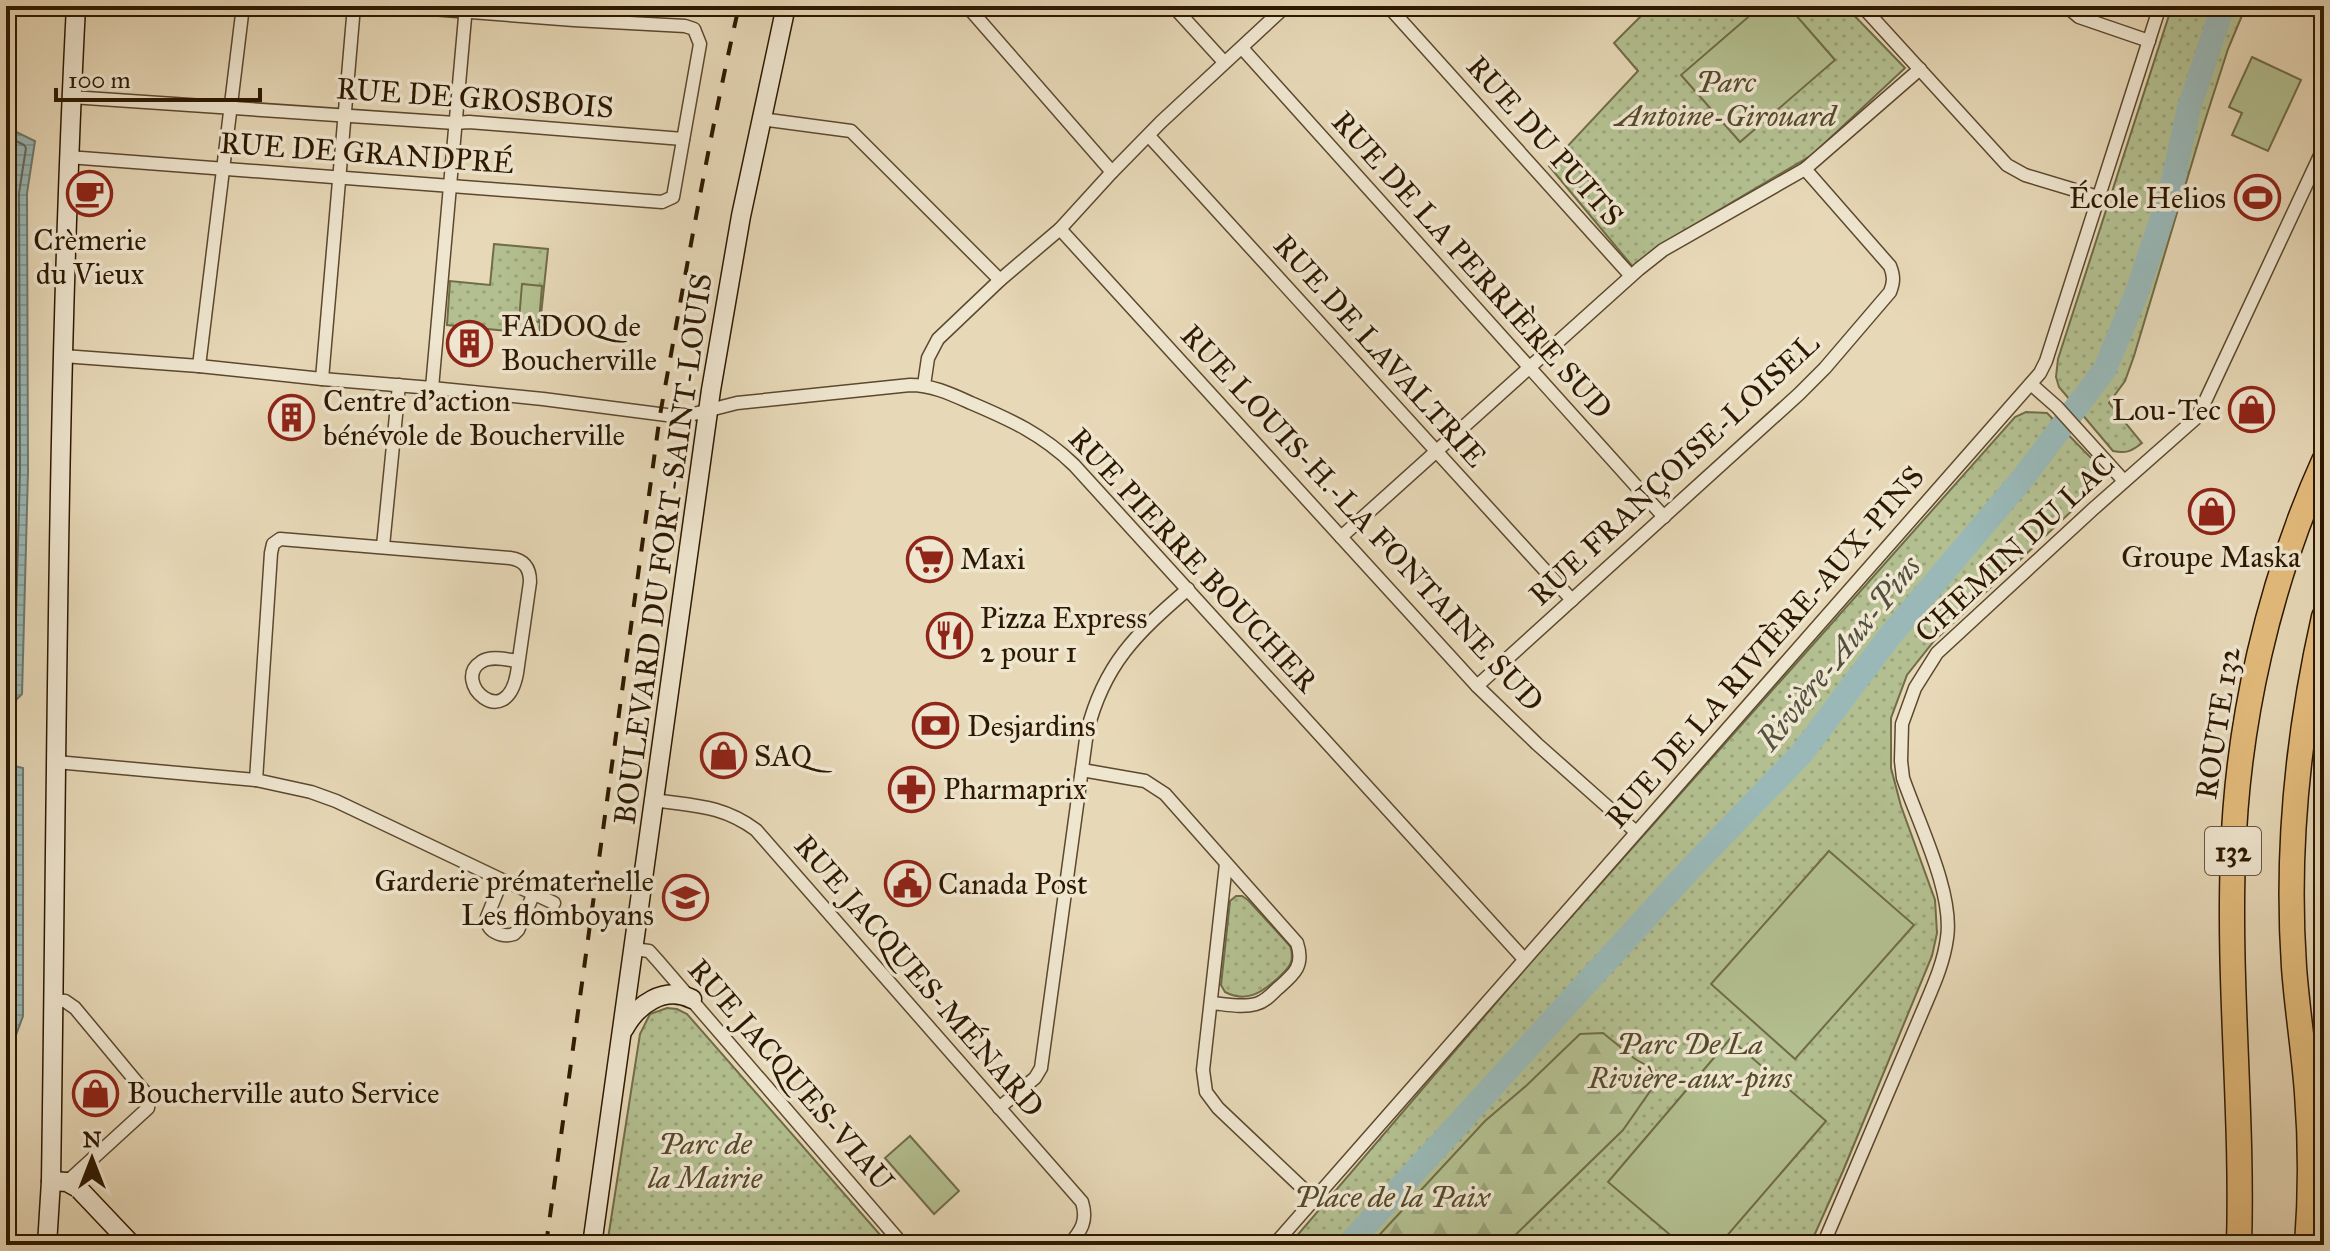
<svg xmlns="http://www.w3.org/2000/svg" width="2330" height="1251" viewBox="0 0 2330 1251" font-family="'IM FELL Great Primer',serif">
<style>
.green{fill:url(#green-dots);stroke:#706c48;stroke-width:2}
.forest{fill:url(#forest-firs);stroke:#706c48;stroke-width:2}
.pitch{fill:#b3bf90;stroke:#706c48;stroke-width:2}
.water{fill:url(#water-rules);stroke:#6e786e;stroke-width:2}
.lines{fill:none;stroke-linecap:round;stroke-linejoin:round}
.shore{stroke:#63685c;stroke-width:2}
.stream{stroke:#6e786e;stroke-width:4}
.river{stroke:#99b8b7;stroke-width:24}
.street-casing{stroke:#5c482e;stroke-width:15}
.secondary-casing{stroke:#2d1800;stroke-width:21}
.highway-casing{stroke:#2d1800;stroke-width:27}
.street{stroke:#efe6d0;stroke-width:12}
.secondary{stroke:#efe6d0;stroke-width:18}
.highway{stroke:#e4bc7c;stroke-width:24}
.rail{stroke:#2d1800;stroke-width:4;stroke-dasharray:14 14;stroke-linecap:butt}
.labels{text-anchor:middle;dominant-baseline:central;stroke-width:7;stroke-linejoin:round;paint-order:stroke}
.shield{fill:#efe6d0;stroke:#67563e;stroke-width:2}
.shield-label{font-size:28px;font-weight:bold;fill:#2d1800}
.park-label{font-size:30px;font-style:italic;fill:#554a2b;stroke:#efe6d0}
.street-label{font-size:30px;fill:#2d1800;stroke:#efe6d0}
.poi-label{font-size:30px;fill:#2d1800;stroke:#efe6d0;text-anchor:start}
.water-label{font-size:32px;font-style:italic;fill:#535040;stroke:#efe6d0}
</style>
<defs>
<pattern id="green-dots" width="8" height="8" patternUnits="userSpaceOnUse" patternTransform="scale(2)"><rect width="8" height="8" fill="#b3bf90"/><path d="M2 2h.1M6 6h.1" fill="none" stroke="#9aa37a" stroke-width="1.8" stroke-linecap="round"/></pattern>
<pattern id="forest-firs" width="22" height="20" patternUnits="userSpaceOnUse" patternTransform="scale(2)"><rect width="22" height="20" fill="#b3bf90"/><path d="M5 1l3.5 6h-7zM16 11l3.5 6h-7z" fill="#9aa37a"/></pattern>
<pattern id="water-rules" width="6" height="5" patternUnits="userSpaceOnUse" patternTransform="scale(2)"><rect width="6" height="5" fill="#99b8b7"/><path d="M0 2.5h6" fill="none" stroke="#849d9c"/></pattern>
</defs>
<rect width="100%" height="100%" fill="#e7d8b7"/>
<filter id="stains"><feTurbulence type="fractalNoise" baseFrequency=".0025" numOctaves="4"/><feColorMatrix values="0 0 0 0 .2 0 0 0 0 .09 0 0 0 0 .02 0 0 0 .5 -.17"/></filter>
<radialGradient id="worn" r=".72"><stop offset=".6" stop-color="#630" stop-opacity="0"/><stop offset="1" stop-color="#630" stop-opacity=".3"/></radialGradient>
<g class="green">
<polygon points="1651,6 1845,6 1905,68 1812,155 1675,236 1633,267 1549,166 1638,71 1614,43"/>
<path d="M2172,6H2246L2228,49L2201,133L2134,356L2125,381L2109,403L2142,443C2132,451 2126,454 2113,451L2059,387L2056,377L2058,359Z"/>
<polygon points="494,244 548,249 539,334 447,325 450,281 490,285"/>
<polygon points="2026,412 2047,413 2097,464 2099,477 2096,488 1934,641 1907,675 1891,718 1891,768 1901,806 1935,900 1937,933 1932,956 1843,1171 1810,1245 1289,1245 1531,962 2015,417"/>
<path d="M1236,896H1242L1248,900L1290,946C1296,962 1288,969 1277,979C1261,993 1246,1003 1225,992L1221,985L1230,901Z"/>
<polygon points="667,1008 677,1009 687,1014 889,1245 607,1245 640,1034 650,1014"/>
</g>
<polygon class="forest" points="1603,1033 1635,1059 1662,1074 1623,1130 1505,1245 1370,1245 1485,1121 1527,1085 1580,1034"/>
<g class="pitch">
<polygon points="1761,6 1788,6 1835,60 1740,142 1681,75"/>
<polygon points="2252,57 2301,80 2268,151 2232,135 2242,113 2229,107"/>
<polygon points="522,284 542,286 539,322 519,320"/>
<polygon points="1829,851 1914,925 1795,1059 1711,984"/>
<polygon points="1730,1039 1826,1121 1719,1245 1682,1245 1608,1182"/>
<polygon points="910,1136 959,1191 934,1214 885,1158"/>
</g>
<g class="water">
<polygon points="6,127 35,141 27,193 28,471 22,694 6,710"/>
<polygon points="6,764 23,768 23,1016 6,1062"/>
</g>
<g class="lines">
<g class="shore">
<polyline points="6,136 24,145 26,148 19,193 20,471 14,689 6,698"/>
<polyline points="6,147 15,154 9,193 10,471 6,609"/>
<polyline points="6,772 13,774 15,777 15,1014 6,1039"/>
</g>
<polyline class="stream" points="2323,843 2324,834"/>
<polyline class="river" points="1348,1245 1692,867 1802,753 1889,637 2023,478 2105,369 2137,292 2170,194 2189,108 2223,6"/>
<defs>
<g id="street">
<polyline points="967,6 1112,172"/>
<polyline points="1173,6 1224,62"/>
<polyline points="1388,6 1631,276"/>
<polyline points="1862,6 2007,165 2025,175 2098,197"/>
<polyline points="2066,6 2079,17 2149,41"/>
<polyline points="1242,48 1664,517"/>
<polyline points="71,97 455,123 469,122 683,139"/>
<polyline points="761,119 851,131 1000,280"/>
<polyline points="1149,136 1572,600"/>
<polyline points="68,157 662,202 673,197 700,44 694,29 685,26 574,20 392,6"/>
<polyline points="1060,229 1477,686 1537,744 1636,832"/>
<path d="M63,356L199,366L322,379L432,388L543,399L682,417L737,403L910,385C932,385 951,394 971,403C1011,420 1042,434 1074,465L1524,959"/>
<polyline points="199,366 243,6"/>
<polyline points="322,379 354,6"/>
<polyline points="2031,384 2057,407 2124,481"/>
<polyline points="924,385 928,358 938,339 1000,280 1060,229 1112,172 1161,122 1286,6"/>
<polyline points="432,388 466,6"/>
<polyline points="1341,537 1639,269 1663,250 1805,169 1920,69"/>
<polyline points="383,546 399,385"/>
<path d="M1477,686L1799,394L1825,368L1890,292C1894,282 1894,276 1890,266L1805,169"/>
<polyline points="56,762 256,780 311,792 336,801 502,880"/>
<path d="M1082,770L1145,781L1165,794L1297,943C1305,967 1293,975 1276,990C1270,996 1264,1002 1256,1004C1242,1008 1225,1004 1211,1003"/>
<path d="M256,780L271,553L273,544L280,539L510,558C524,560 530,568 530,582L517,673C506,734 451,681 481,662C491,655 508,660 518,661"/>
<path d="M654,800C694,806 722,805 756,830L1082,1202C1088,1221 1081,1231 1069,1245"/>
<polyline points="1226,864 1203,1070 1206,1092 1218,1108 1314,1199"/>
<path d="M534,893L518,930L514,934C502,938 485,931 487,917L502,880C520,887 537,895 554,903"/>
<polyline points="633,949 649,951 658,961 903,1245"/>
<polyline points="52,1000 65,1001 75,1008 149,1097 148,1108 67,1182"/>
<path d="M999,1108L1035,1078L1041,1068L1087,732C1104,664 1136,634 1188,589"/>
<polyline points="1274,1245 2040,373 2046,361 2160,6"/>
<path d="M1823,1245L1926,1003C1935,982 1944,961 1947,938C1954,893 1918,822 1903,778L1901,761L1902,724L1915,688L1937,653L2092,510L2195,419L2201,410L2324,147"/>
</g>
<g id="secondary">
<path d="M624,1029C637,1005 664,985 692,999"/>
<polyline points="51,1181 67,1182 78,1188 132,1245"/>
<path d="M47,1245L51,1181C57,789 56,397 76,6"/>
<polyline points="592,1245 711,390 741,216 786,6"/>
</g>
<g id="highway">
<path d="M2239,1245C2243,1115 2228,986 2233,856C2237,722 2269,583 2324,461"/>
<path d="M2307,1245C2311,1194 2311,1144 2307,1093C2304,1051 2297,1009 2294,967C2286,849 2298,732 2324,617"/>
</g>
</defs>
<use href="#street" class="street-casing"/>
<use href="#secondary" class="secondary-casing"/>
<use href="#highway" class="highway-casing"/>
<use href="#street" class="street"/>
<use href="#secondary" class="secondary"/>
<use href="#highway" class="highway"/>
<path class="rail" d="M546,1245L660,415C685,278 708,142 739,6"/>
</g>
<defs>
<symbol id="cafe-ring" viewBox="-11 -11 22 22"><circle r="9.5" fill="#efe6d0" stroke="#8f2418" stroke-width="1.5"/><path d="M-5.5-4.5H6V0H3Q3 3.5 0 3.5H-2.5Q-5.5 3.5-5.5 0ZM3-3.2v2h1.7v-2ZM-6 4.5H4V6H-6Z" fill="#8f2418"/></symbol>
<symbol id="stadium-ring" viewBox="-11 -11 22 22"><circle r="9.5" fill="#efe6d0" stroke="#8f2418" stroke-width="1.5"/><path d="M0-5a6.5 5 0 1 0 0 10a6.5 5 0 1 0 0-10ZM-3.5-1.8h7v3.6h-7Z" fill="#8f2418"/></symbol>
<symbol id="building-ring" viewBox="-11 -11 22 22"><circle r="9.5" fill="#efe6d0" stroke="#8f2418" stroke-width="1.5"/><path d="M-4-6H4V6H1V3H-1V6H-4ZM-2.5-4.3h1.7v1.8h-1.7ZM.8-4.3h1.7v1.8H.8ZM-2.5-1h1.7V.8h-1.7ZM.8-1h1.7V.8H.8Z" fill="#8f2418"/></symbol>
<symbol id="shop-ring" viewBox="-11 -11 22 22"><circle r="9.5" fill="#efe6d0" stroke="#8f2418" stroke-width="1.5"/><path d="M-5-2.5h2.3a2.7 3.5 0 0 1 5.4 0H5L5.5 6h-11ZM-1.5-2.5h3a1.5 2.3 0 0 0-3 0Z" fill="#8f2418"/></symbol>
<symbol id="supermarket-ring" viewBox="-11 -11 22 22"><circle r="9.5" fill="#efe6d0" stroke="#8f2418" stroke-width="1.5"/><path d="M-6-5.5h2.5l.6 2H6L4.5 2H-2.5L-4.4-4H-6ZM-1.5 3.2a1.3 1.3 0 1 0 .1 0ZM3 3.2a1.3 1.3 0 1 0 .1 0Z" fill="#8f2418"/></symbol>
<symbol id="restaurant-ring" viewBox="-11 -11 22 22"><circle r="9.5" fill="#efe6d0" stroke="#8f2418" stroke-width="1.5"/><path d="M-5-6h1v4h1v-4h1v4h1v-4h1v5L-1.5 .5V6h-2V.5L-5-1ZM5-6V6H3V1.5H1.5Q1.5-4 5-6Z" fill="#8f2418"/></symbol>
<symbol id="bank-ring" viewBox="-11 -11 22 22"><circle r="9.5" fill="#efe6d0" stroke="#8f2418" stroke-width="1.5"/><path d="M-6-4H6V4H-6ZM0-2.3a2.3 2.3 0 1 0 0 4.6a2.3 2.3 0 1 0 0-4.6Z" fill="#8f2418"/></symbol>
<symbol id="pharmacy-ring" viewBox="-11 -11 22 22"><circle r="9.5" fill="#efe6d0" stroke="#8f2418" stroke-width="1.5"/><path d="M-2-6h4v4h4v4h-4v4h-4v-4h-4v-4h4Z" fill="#8f2418"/></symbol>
<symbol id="civic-ring" viewBox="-11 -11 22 22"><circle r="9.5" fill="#efe6d0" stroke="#8f2418" stroke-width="1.5"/><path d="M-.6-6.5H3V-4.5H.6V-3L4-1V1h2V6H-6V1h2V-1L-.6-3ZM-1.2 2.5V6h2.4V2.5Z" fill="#8f2418"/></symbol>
<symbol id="school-ring" viewBox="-11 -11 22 22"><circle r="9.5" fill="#efe6d0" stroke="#8f2418" stroke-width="1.5"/><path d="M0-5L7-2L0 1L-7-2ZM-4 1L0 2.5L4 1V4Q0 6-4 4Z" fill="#8f2418"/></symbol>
</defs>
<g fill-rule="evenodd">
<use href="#cafe-ring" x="64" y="168" width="51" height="51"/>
<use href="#stadium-ring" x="2232" y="172" width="51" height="51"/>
<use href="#building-ring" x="444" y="318" width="51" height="51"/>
<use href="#shop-ring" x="2226" y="384" width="51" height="51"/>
<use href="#building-ring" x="266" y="392" width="51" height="51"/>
<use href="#shop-ring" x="2186" y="486" width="51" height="51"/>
<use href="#supermarket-ring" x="904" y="534" width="51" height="51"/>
<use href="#restaurant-ring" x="924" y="610" width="51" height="51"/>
<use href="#bank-ring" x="910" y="700" width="51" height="51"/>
<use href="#shop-ring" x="698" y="730" width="51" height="51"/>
<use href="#pharmacy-ring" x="886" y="764" width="51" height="51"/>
<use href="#civic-ring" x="882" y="858" width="51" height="51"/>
<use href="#school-ring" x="660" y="872" width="51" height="51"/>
<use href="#shop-ring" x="70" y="1068" width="51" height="51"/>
</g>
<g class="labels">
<rect class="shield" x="2205" y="827" width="56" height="48" rx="6"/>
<g class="shield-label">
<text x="2233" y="851">132</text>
</g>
<g class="park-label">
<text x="1726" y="82">Parc<tspan x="1726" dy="34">Antoine-Girouard</tspan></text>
<text x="1690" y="1044">Parc De La<tspan x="1690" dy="34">Rivière-aux-pins</tspan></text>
<text x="705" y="1144">Parc de<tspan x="705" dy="34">la Mairie</tspan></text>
<text x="1392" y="1197">Place de la Paix</text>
</g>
<g class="street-label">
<text transform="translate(475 98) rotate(4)">RUE DE GROSBOIS</text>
<text transform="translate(1545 141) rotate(48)">RUE DU PUITS</text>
<text transform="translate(367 153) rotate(4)">RUE DE GRANDPRÉ</text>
<text transform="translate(1472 265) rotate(48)">RUE DE LA PERRIÈRE SUD</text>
<text transform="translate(1380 351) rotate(48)">RUE DE LAVALTRIE</text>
<text transform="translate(1674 469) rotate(-43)">RUE FRANÇOISE-LOISEL</text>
<text transform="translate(1362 518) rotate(47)">RUE LOUIS-H.-LA FONTAINE SUD</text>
<text transform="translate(2015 548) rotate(-43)">CHEMIN DU LAC</text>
<text transform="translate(663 549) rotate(-82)">BOULEVARD DU FORT-SAINT-LOUIS</text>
<text transform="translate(1193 560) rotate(47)">RUE PIERRE BOUCHER</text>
<text transform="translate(1765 647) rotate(-49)">RUE DE LA RIVIÈRE-AUX-PINS</text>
<text transform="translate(2218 723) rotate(-81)">ROUTE 132</text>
<text transform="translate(919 976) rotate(49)">RUE JACQUES-MÉNARD</text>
<text transform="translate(791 1075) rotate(49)">RUE JACQUES-VIAU</text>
</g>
<g class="poi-label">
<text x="2226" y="198" text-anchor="end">École Helios</text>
<text x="90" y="240" text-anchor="middle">Crèmerie<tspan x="90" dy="34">du Vieux</tspan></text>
<text x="501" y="326">FADOQ de<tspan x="501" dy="34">Boucherville</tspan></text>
<text x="323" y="401">Centre d'action<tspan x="323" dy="34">bénévole de Boucherville</tspan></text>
<text x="2221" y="410" text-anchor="end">Lou-Tec</text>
<text x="2211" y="557" text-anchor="middle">Groupe Maska</text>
<text x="960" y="559">Maxi</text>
<text x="980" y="618">Pizza Express<tspan x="980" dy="34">2 pour 1</tspan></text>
<text x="967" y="726">Desjardins</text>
<text x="754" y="756">SAQ</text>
<text x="943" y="789">Pharmaprix</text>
<text x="654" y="881" text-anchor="end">Garderie prématernelle<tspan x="654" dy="34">Les flomboyans</tspan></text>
<text x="938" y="884">Canada Post</text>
<text x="127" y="1093">Boucherville auto Service</text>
</g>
<g class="water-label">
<text transform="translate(1839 653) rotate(-51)">Rivière-Aux-Pins</text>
</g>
</g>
<rect width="2330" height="1251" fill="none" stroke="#e7d8b7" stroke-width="32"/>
<rect x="8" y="8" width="2314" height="1235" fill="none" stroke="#2d1800" stroke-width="4"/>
<rect x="16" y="16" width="2298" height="1219" fill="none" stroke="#2d1800" stroke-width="2"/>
<g transform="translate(92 1159)" stroke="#efe6d0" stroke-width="6" paint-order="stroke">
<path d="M0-6L14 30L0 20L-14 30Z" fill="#2d1800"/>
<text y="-12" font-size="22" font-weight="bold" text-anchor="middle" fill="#2d1800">N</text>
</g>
<path d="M56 88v12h204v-12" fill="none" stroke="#2d1800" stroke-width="4"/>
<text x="68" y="88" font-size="24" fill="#2d1800" stroke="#efe6d0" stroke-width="6" paint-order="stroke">100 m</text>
<rect width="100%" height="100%" filter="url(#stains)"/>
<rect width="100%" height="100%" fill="url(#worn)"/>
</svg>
